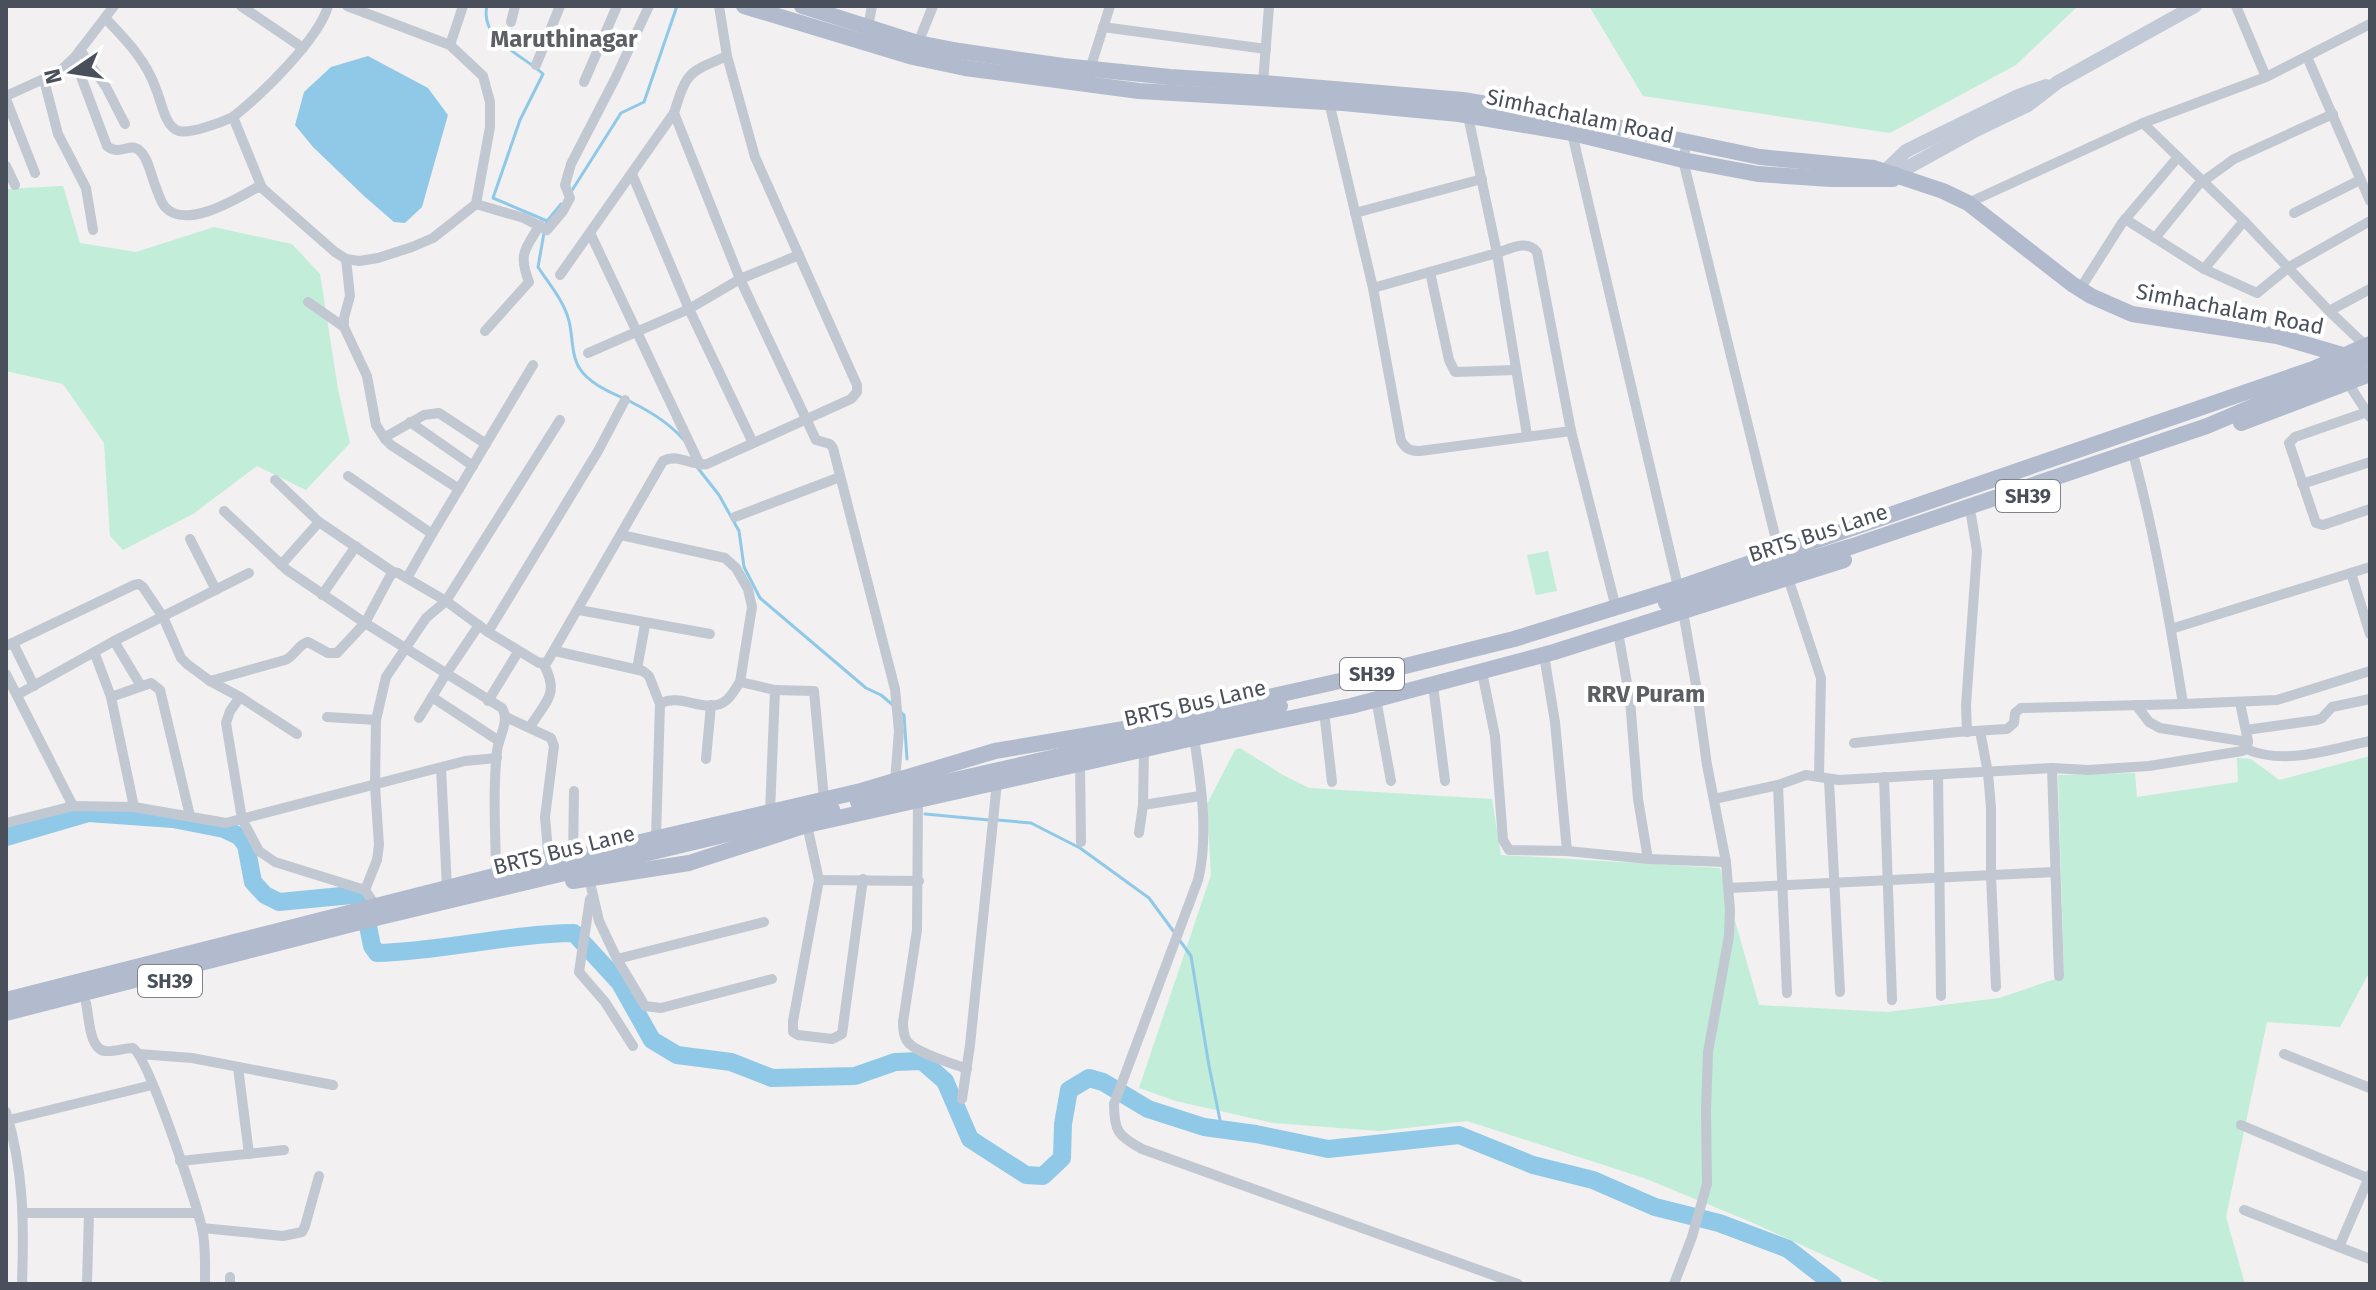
<svg xmlns="http://www.w3.org/2000/svg" width="2376" height="1290" viewBox="0 0 2376 1290" font-family="'Fira Sans',sans-serif">
<style>
.green{fill:#c1edd9}
.water{fill:#90c9e8}
.lines{fill:none;stroke-linecap:round;stroke-linejoin:round}
.stream{stroke:#90c9e8;stroke-width:3}
.river{stroke:#90c9e8;stroke-width:18}
.street{stroke:#c1c8d1;stroke-width:10}
.secondary{stroke:#c3cad7;stroke-width:14}
.primary{stroke:#b1bbcd;stroke-width:16}
.labels{text-anchor:middle;dominant-baseline:central;stroke-width:8;stroke-linejoin:round;paint-order:stroke}
.shield{fill:#fff;stroke:#80848d;stroke-width:2}
.shield-label{font-size:20px;font-weight:bold;fill:#49505c}
.street-label{font-size:22px;fill:#49505c;stroke:#fff}
.neighbourhood-label{font-size:24px;font-weight:bold;fill:#5d5f64;stroke:#fff}
</style>
<rect width="100%" height="100%" fill="#f2f0f0"/>
<g class="green">
<polygon points="1589,6 2078,6 2016,65 1890,133 1643,96"/>
<polygon points="63,186 80,243 136,252 214,227 292,244 320,274 338,389 350,443 306,490 257,466 193,514 123,550 110,536 104,443 63,384 6,371 6,189"/>
<polygon points="1548,551 1557,591 1536,595 1527,555"/>
<polygon points="1240,748 1283,775 1309,788 1492,799 1501,855 1720,868 1759,1005 1887,1012 1999,998 2064,976 2058,775 2135,773 2137,797 2238,782 2237,758 2251,759 2279,780 2370,756 2370,971 2340,1027 2267,1022 2226,1217 2245,1284 1887,1284 1751,1222 1644,1178 1467,1121 1380,1131 1273,1123 1176,1101 1139,1088 1211,875 1207,804 1235,750"/>
</g>
<polygon class="water" points="368,56 428,88 448,115 422,207 405,223 394,222 364,196 313,147 295,125 304,92 331,67"/>
<g class="lines">
<g class="stream">
<path d="M487,6C479,39 523,55 543,74L520,120L493,198L547,221L546,226"/>
<polyline points="571,192 621,113 644,102 677,6"/>
<polyline points="548,220 561,204"/>
<path d="M544,233L538,267C549,284 564,301 569,321C573,336 571,356 580,369C591,386 616,394 633,403C651,412 669,423 683,439"/>
<polyline points="697,467 719,495 739,531 744,567 760,598 866,688 881,695 894,706"/>
<polyline points="899,711 904,715 907,759"/>
<polyline points="925,814 989,820"/>
<polyline points="997,820 1031,823 1080,848 1149,898 1174,932"/>
<polyline points="1178,938 1191,956 1209,1066 1222,1130"/>
</g>
<path class="river" d="M6,837L88,813L173,819L224,829L239,836L246,845L253,882L265,895L279,902L352,895L362,896L372,946L377,953C443,951 508,934 574,933L620,983L652,1040L677,1055L731,1062L772,1078L855,1076L895,1062L922,1061L945,1081L970,1139L1026,1175L1043,1176L1062,1158L1063,1124L1069,1090L1089,1078L1103,1082L1148,1109L1204,1127L1256,1134L1328,1149L1459,1135L1533,1165L1593,1180L1655,1207L1719,1223L1788,1249L1833,1284"/>
<g class="street">
<polyline points="241,6 303,48"/>
<path d="M328,6C319,39 261,95 233,117L262,188L335,252L346,259L359,261L378,258L412,247L433,238L476,204L490,127V102L483,76L450,45L347,6"/>
<polyline points="2236,6 2266,77"/>
<path d="M105,18C126,40 146,60 156,89C161,100 165,128 179,131C191,134 222,122 233,117"/>
<polyline points="511,22 515,6"/>
<polyline points="868,27 872,6"/>
<polyline points="1103,27 1266,49"/>
<polyline points="918,43 933,6"/>
<polyline points="450,45 463,6"/>
<polyline points="80,50 106,87 125,124"/>
<polyline points="2307,57 2370,201"/>
<path d="M74,58L107,146C120,157 130,141 140,151C148,158 151,175 155,185C158,192 160,201 165,207C186,230 236,199 256,188H262"/>
<polyline points="536,65 560,6"/>
<polyline points="1090,69 1110,6"/>
<polyline points="44,80 58,134 86,188 93,230"/>
<polyline points="584,82 617,6"/>
<polyline points="1263,83 1269,6"/>
<polyline points="6,96 59,72 74,58 114,6"/>
<polyline points="6,99 35,173"/>
<polyline points="1329,102 1373,288"/>
<polyline points="674,113 740,279 816,440 830,444 833,448 895,689 899,731 895,781"/>
<path d="M1468,116L1497,253C1510,249 1527,239 1537,252L1571,431L1616,608"/>
<polyline points="2143,123 2244,221 2329,311 2366,346"/>
<polyline points="1572,133 1679,591"/>
<polyline points="1687,142 1683,160 1779,552"/>
<polyline points="6,166 15,185"/>
<polyline points="632,174 689,309 753,443"/>
<polyline points="1968,203 2143,123 2266,77 2370,24"/>
<polyline points="476,204 524,218 547,230 563,211 570,198 565,185 571,164 616,77 649,6"/>
<polyline points="1355,213 1482,179"/>
<polyline points="2294,213 2360,180"/>
<polyline points="2125,219 2204,269 2257,293 2289,267 2370,221"/>
<polyline points="590,233 700,465"/>
<polyline points="2155,238 2198,185 2234,159 2333,114"/>
<polyline points="346,259 350,296 344,318 344,327 367,376 376,425 385,439"/>
<polyline points="2204,269 2244,221"/>
<polyline points="1430,272 1449,360 1455,372 1516,370"/>
<path d="M560,275L674,113C687,72 687,73 727,56"/>
<polyline points="2080,289 2122,223 2178,157"/>
<polyline points="308,302 344,327"/>
<polyline points="2329,311 2370,289"/>
<path d="M485,331L529,282C518,254 525,249 540,225"/>
<polyline points="588,353 689,309 740,279 799,255"/>
<polyline points="2348,383 2370,417"/>
<polyline points="2370,411 2295,437 2289,443 2316,523 2323,525 2370,509"/>
<polyline points="410,422 473,466"/>
<path d="M1527,435L1497,253L1373,288L1401,441C1406,449 1410,451 1420,451L1571,431"/>
<path d="M2135,461C2156,541 2170,622 2183,704L2277,700L2370,671"/>
<polyline points="348,476 432,534 533,365"/>
<polyline points="275,480 319,522 393,572"/>
<polyline points="2302,484 2370,462"/>
<polyline points="459,489 391,445 385,439 387,436 424,415 439,413 486,444"/>
<polyline points="735,517 840,477"/>
<polyline points="621,535 725,558 736,568 748,589 752,607 740,682"/>
<polyline points="190,539 216,590"/>
<polyline points="281,565 319,522"/>
<polyline points="2351,573 2370,634"/>
<polyline points="407,578 432,534"/>
<polyline points="1788,578 1821,678 1819,776"/>
<polyline points="322,595 356,546"/>
<polyline points="579,610 710,634"/>
<polyline points="2171,629 2370,567"/>
<polyline points="488,632 598,451 625,400"/>
<polyline points="1618,632 1630,700 1638,799 1648,859"/>
<polyline points="114,641 141,686"/>
<polyline points="13,643 34,686"/>
<polyline points="6,646 134,585 139,584 143,587 163,617 181,658 187,664 210,681 240,697 230,711 226,723 242,819 259,851 275,862 365,890 375,905"/>
<polyline points="555,651 643,671 649,676 660,704"/>
<polyline points="95,654 111,697"/>
<polyline points="1544,655 1555,722 1567,851"/>
<polyline points="637,669 645,625"/>
<polyline points="1482,672 1495,736 1503,840 1509,850 1567,851 1648,859 1726,862"/>
<polyline points="6,674 73,806"/>
<path d="M210,681L285,660C295,656 298,644 308,642L328,653H337L365,623L287,570L224,511"/>
<polyline points="1433,685 1445,781"/>
<polyline points="17,695 114,641 249,573"/>
<polyline points="240,697 297,734"/>
<polyline points="432,697 499,741"/>
<polyline points="1376,699 1391,781"/>
<polyline points="488,701 518,652"/>
<polyline points="2136,705 2149,722 2160,728 2248,742"/>
<polyline points="1324,711 1332,782"/>
<polyline points="327,717 376,720"/>
<polyline points="506,717 551,738 554,746 545,817 549,863"/>
<polyline points="419,718 446,674 479,625"/>
<path d="M530,727C547,699 560,694 543,663"/>
<polyline points="2246,730 2317,720 2322,718 2332,707 2370,699"/>
<polyline points="1980,731 1988,773 1991,808 1991,876 1996,987"/>
<polyline points="1967,732 1966,705 1977,551 1971,515"/>
<path d="M1194,738C1201,782 1209,837 1198,880L1114,1104C1114,1131 1118,1136 1142,1149L1518,1284"/>
<polyline points="1854,743 1957,732 2007,729 2014,723 2015,713 2021,708 2183,704"/>
<path d="M2246,749C2286,766 2330,749 2370,741"/>
<polyline points="706,759 711,705"/>
<polyline points="1080,763 1081,842"/>
<polyline points="441,768 447,888"/>
<polyline points="2052,768 2059,976"/>
<polyline points="1938,775 1941,996"/>
<polyline points="1884,777 1892,1000"/>
<polyline points="1829,780 1840,992"/>
<polyline points="1778,785 1787,993"/>
<polyline points="1714,799 1778,785 1806,775 1839,780 2052,768 2088,770 2149,766 2242,751 2246,749 2248,741 2240,703"/>
<path d="M918,800L917,930L903,1022C903,1028 903,1035 907,1041C915,1053 952,1063 967,1069"/>
<polyline points="1143,805 1200,796"/>
<polyline points="134,807 111,697 151,683 160,690 190,816"/>
<polyline points="770,812 775,690"/>
<polyline points="6,823 73,806 134,807 226,823 465,761 497,758"/>
<polyline points="807,825 819,880 793,1021 793,1032 798,1035 832,1039 842,1034 863,879"/>
<polyline points="1139,833 1143,805 1144,749"/>
<path d="M656,838L660,704C680,692 705,714 724,702C731,698 735,689 740,682L775,690L814,691L824,799"/>
<polyline points="573,858 574,791"/>
<path d="M498,875L496,866C495,828 493,789 497,751C499,736 510,721 502,708L365,623L389,578L393,572L398,573L446,601L488,632L539,663L547,662L663,461C678,453 691,466 707,464L851,399L857,392V385L755,157L727,56L719,6"/>
<polyline points="589,878 599,921 617,959 645,1006 661,1008 772,979"/>
<polyline points="819,880 919,881"/>
<polyline points="1729,888 2055,872"/>
<polyline points="365,890 377,860 379,845 375,786 376,720 386,677 426,618 446,601 560,420"/>
<polyline points="590,899 579,972 605,1002 633,1046"/>
<polyline points="617,959 764,922"/>
<path d="M86,1003C89,1016 89,1049 105,1051C114,1052 124,1048 133,1048C149,1059 196,1202 202,1228C206,1246 205,1266 205,1284"/>
<polyline points="139,1054 192,1058 333,1085"/>
<polyline points="2284,1054 2370,1088"/>
<polyline points="238,1067 249,1154"/>
<polyline points="962,1099 970,1045 997,782"/>
<path d="M6,1112C24,1170 24,1224 22,1284"/>
<polyline points="9,1120 152,1085"/>
<polyline points="2241,1125 2370,1179"/>
<polyline points="180,1161 284,1150"/>
<polyline points="2244,1210 2370,1259"/>
<polyline points="24,1213 197,1213"/>
<polyline points="202,1228 283,1236 302,1232 305,1226 319,1176"/>
<polyline points="2339,1247 2370,1175"/>
<polyline points="87,1284 89,1213"/>
<polyline points="230,1284 230,1277"/>
<polyline points="1674,1284 1692,1237 1707,1184 1706,1110 1708,1052 1729,936 1730,910 1726,862 1707,765 1696,685 1682,606"/>
</g>
<g class="secondary">
<polyline points="1885,171 1906,151 1922,143 2018,96 2046,86"/>
<polyline points="1894,175 1974,131 2028,105 2058,82 2195,6"/>
</g>
<g class="primary">
<polyline points="744,6 913,57 965,68 1139,91 1343,103 1459,114 1572,133 1683,160 1758,174 1831,179 1893,179"/>
<polyline points="802,6 918,43 959,51 1063,66 1170,77 1263,83 1463,100 1583,120 1760,157 1874,168 1943,191 1968,203 2072,284 2091,296 2132,314 2277,336 2346,356"/>
<polyline points="2241,423 2370,374"/>
<polyline points="1666,603 1853,546 2207,426 2370,357"/>
<polyline points="858,802 1280,706"/>
<polyline points="573,881 689,863 807,825 1194,738 1351,706 1554,652 1844,560"/>
<polyline points="6,1000 498,875 861,791 995,751 1130,728 1389,670 1514,639 1678,588 2313,369 2370,344"/>
<polyline points="6,1013 376,918 832,809"/>
</g>
</g>
<g class="labels">
<g class="shield">
<rect x="1996" y="480" width="64" height="32" rx="6"/>
<rect x="1340" y="658" width="64" height="32" rx="6"/>
<rect x="138" y="965" width="64" height="32" rx="6"/>
</g>
<g class="shield-label">
<text x="2028" y="496">SH39</text>
<text x="1372" y="674">SH39</text>
<text x="170" y="981">SH39</text>
</g>
<g class="street-label">
<text transform="translate(1580 116) rotate(12)">Simhachalam Road</text>
<text transform="translate(2230 309) rotate(11)">Simhachalam Road</text>
<text transform="translate(1818 533) rotate(-18)">BRTS Bus Lane</text>
<text transform="translate(1195 703) rotate(-13)">BRTS Bus Lane</text>
<text transform="translate(564 850) rotate(-14)">BRTS Bus Lane</text>
</g>
<g class="neighbourhood-label">
<text x="564" y="39">Maruthinagar</text>
<text x="1646" y="694">RRV Puram</text>
</g>
</g>
<rect width="2376" height="1290" fill="none" stroke="#49505c" stroke-width="16"/>
<g transform="translate(72 72) rotate(257)" stroke="#ffffff" stroke-width="6" paint-order="stroke">
<path d="M0-6L14 30L0 20L-14 30Z" fill="#49505c"/>
<text y="-12" font-size="22" font-weight="bold" text-anchor="middle" fill="#49505c">N</text>
</g>
</svg>
